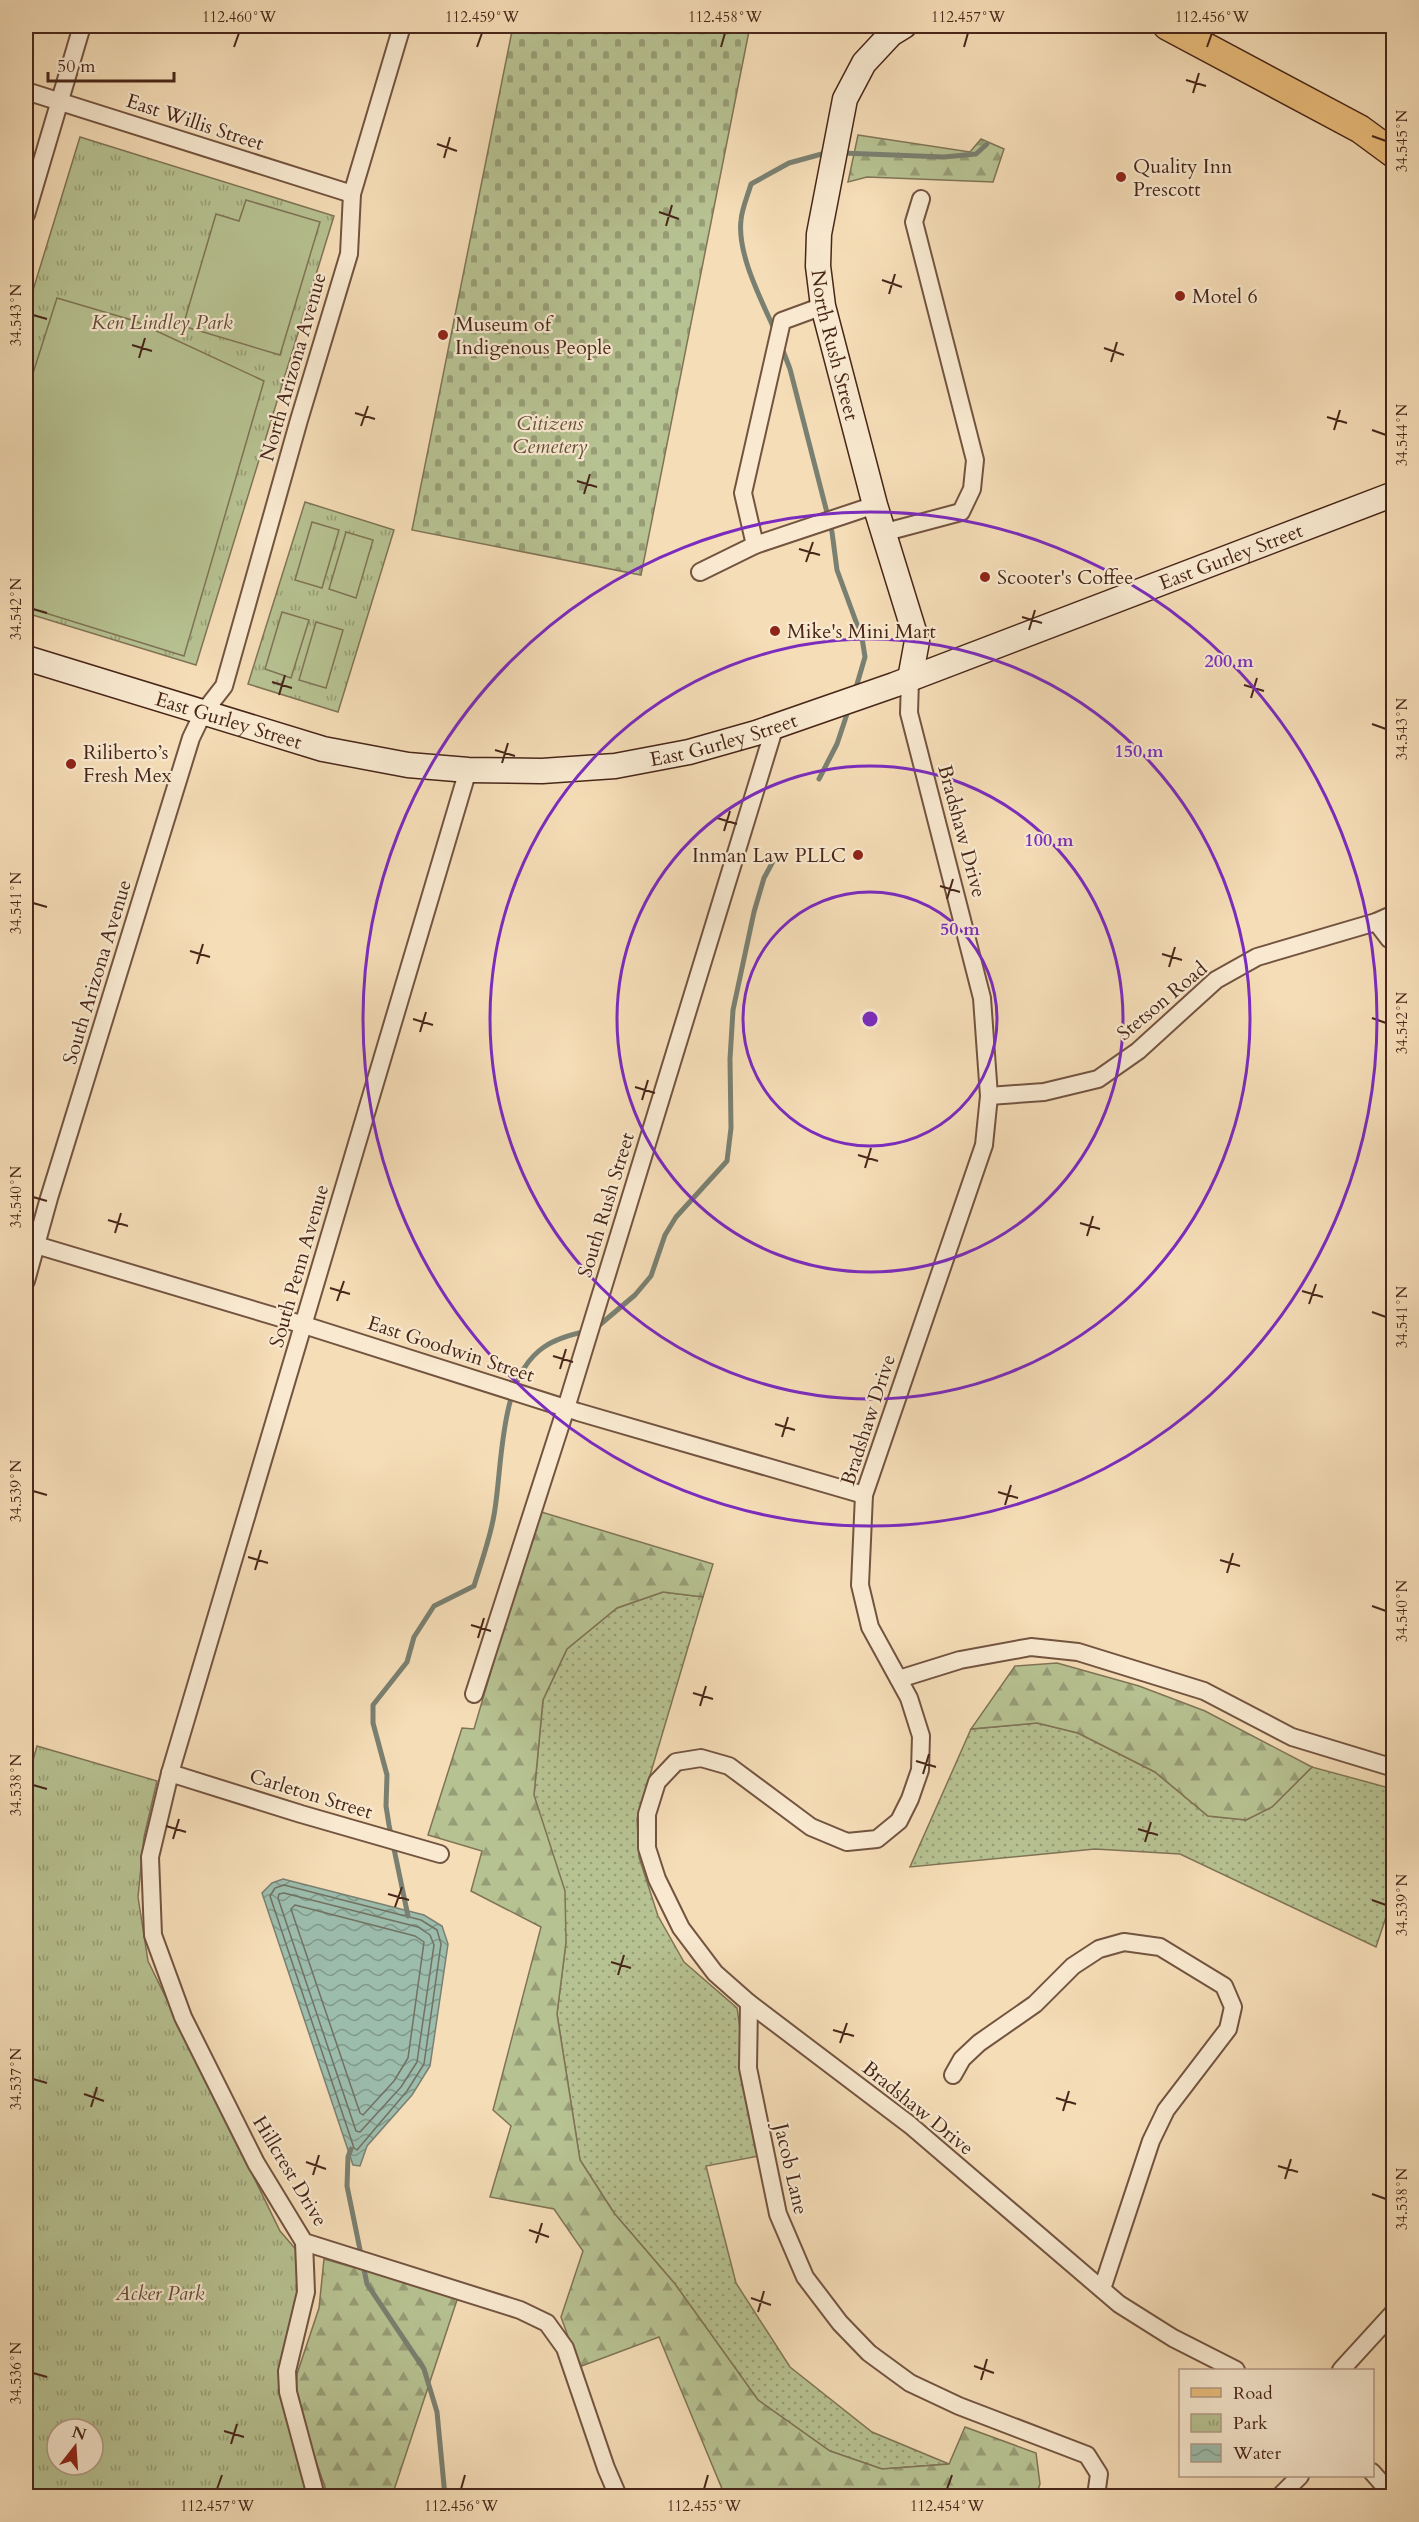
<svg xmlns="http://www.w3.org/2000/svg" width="1419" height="2522" viewBox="0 0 1419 2522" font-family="Cardo,serif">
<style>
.grass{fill:url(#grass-dots);stroke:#807456;stroke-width:1.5}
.forest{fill:url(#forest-firs);stroke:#807456;stroke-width:1.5}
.cemetery{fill:url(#cemetery-stones);stroke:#807456;stroke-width:1.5}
.park{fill:url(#park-tufts);stroke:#807456;stroke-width:1.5;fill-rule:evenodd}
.pitch{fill:#b7c292;stroke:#807456;stroke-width:1.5}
.water{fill:url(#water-waves);stroke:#7a8071;stroke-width:1.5}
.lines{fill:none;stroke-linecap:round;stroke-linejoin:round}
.shore{stroke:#727162;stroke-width:1.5}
.stream{stroke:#7a8071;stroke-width:5}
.street-casing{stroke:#735440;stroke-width:20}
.secondary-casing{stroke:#482619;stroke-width:27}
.primary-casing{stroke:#482619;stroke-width:30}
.street{stroke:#f8e9d0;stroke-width:16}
.secondary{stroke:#f8e9d0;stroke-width:24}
.primary{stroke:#eabe7c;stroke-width:27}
.ticks{fill:none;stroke:#482619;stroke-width:2}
.ring{fill:none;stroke:#7b2cbf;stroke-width:3}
.poi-dot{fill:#8f2418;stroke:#f8e9d0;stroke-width:2}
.labels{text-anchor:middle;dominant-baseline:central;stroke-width:4.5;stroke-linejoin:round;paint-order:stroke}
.street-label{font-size:20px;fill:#482619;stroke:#f8e9d0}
.poi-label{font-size:20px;fill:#482619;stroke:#f8e9d0;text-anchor:start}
.park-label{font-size:20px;font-style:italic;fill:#644d37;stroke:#f8e9d0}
.centre{fill:#7b2cbf;stroke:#f8e9d0;stroke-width:3}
.ring-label{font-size:18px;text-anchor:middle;font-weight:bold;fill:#7b2cbf;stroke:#f8e9d0;stroke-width:4.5;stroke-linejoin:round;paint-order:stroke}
.neatline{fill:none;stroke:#482619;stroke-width:2}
.ticks-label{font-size:15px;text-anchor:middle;fill:#482619}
</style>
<defs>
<pattern id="grass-dots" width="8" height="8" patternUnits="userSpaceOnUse" patternTransform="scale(1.5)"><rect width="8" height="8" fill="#b7c292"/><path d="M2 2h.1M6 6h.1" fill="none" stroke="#979d76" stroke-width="1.8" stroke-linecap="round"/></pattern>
<pattern id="forest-firs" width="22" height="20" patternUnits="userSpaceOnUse" patternTransform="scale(1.5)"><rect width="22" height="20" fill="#b7c292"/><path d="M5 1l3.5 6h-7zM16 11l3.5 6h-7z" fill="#979d76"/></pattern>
<pattern id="cemetery-stones" width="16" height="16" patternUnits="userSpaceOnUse" patternTransform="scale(1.5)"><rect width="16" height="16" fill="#b7c292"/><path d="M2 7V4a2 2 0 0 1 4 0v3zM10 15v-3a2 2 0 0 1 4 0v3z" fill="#979d76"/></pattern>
<pattern id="park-tufts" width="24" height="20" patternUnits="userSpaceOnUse" patternTransform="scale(1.5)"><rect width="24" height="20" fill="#b7c292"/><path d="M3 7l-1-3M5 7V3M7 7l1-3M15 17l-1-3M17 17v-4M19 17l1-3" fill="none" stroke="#979d76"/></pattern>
<pattern id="water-waves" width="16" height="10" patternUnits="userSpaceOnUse" patternTransform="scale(1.5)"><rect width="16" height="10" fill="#9cbcac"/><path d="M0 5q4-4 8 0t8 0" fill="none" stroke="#81998b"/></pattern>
</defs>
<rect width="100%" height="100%" fill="#f5ddb7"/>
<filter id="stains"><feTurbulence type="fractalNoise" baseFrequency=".00333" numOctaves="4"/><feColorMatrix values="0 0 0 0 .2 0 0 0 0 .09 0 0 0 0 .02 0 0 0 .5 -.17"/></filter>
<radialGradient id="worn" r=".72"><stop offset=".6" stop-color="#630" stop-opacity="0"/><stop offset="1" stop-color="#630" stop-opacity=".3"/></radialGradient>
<g class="grass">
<polygon points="663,1592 703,1597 637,1819 639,1857 658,1916 684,1962 737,2008 759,2156 706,2166 736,2283 790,2367 872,2432 949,2464 882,2469 830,2451 758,2400 675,2284 614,2213 580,2160 557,2014 566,1942 534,1795 543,1700 567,1649 617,1608"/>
<polygon points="1037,1723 1078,1733 1155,1772 1208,1816 1246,1820 1272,1807 1312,1767 1393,1789 1393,1905 1390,1905 1376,1947 1180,1854 1095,1849 910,1867 971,1729"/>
</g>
<g class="forest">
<polygon points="858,135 970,152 981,139 1004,149 993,182 867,177 848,182"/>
<polygon points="538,1511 713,1564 703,1597 663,1592 617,1608 567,1649 543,1700 534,1795 565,1891 566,1942 557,2014 580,2160 614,2213 675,2284 758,2400 830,2451 882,2469 949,2464 965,2427 1036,2453 1040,2484 1036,2496 725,2496 659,2337 579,2367 561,2317 583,2251 554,2209 490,2197 511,2126 493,2110 541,1927 471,1891 482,1851 428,1835 462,1728 474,1729"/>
<polygon points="1057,1663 1139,1686 1205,1711 1312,1767 1272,1807 1246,1820 1208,1816 1155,1772 1078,1733 1037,1723 971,1729 1015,1666"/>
<polygon points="324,2259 458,2297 392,2496 328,2496 296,2403 297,2374 319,2308"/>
</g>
<polygon class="cemetery" points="513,26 750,26 641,575 412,530"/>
<g class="park">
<polygon points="80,137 334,216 196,665 26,613 26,313"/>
<polygon points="305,502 394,530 338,712 248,684"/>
<path d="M37,1746L157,1781L144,1837L138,1897L148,1961L280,2231L299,2253L298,2294L280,2368L308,2496H26V1785ZM57,2429H93V2465H57Z"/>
</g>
<g class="pitch">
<polygon points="246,200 320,222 280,355 183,326 216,214 239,221"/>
<polygon points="57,298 135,321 264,381 184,656 26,607 26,395"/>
<polygon points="312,522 339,530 322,588 295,580"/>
<polygon points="346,532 373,540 356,598 329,589"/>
<polygon points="282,612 309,620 291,678 265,669"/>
<polygon points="316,622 343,630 326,688 299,680"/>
</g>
<polygon class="water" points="283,1879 424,1915 442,1926 448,1944 430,2066 412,2095 367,2146 360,2166 353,2165 262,1893 272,1883"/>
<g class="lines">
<g class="shore">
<polygon points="284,1885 421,1920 437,1930 441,1944 424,2064 407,2091 357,2150 354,2148 270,1896 275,1888"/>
<polygon points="284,1893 418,1927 430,1935 434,1945 417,2062 401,2087 360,2132 356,2131 278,1898 279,1894"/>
<polygon points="295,1905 415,1936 424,1942 408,2058 394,2081 363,2115 360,2113 291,1909"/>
</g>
<g class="stream">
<polyline points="842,153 944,157 976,154 987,144"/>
<path d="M775,331C761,299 737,254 741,220C742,208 748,195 751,184L789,163L829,152"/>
<polyline points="782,348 790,369 832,532 837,570 862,638 865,657 855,691"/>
<polyline points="819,779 837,744 849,708"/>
<polyline points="596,1328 635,1295 651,1276 665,1235 676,1217 727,1161 731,1128 730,1059 733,1010 754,912 764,878 777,854"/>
<path d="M408,1916L389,1825L386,1806L387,1775L373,1723V1705L407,1662L414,1637L434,1606L474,1586C481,1563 490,1539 494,1515C503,1466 498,1378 544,1347C557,1338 573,1334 587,1331"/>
<polyline points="351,2149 348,2157 347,2186 367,2284 424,2369 437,2412 445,2496"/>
</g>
<defs>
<g id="street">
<polyline points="26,91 352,194"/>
<polyline points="26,215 82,26"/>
<polyline points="882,533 961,512 972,489 975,460 914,222 921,199"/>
<polyline points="755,545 743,493 782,321 823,306"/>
<polyline points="700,572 755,545 875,505"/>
<polyline points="910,679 909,713 982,998 989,1096 984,1145 864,1495 860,1585 870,1627 909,1698 921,1736 920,1770 910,1799 899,1821 877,1839 847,1842 811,1827 729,1766 701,1758 676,1762 657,1782 647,1814 647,1848 657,1879 681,1928 715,1973 749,2003 910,2125 1119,2304 1173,2338 1236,2370"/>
<polyline points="468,770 170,1773 150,1857 153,1935 183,2017 256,2163 304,2242 520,2310 547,2323 565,2348 606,2468 618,2496"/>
<polyline points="1376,922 1389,939 1394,941"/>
<polyline points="989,1096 1044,1092 1098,1079 1138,1051 1216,980 1257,957 1376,922 1394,914"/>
<polyline points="26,1242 304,1325 578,1412 864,1495"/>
<polyline points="26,1281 49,1198 191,738 203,713 224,686 299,420 349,254 352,194 402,26"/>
<polyline points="899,1679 960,1660 1031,1647 1078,1652 1204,1691 1292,1737 1394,1768"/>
<polyline points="474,1694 566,1408 775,726"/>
<polyline points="170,1773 301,1814 440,1854"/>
<polyline points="749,2003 748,2068 778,2214 805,2277 840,2323 869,2353 910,2383 959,2406 1087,2455 1099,2474 1096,2496"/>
<polyline points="953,2075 962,2059 979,2043 1035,2004 1073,1966 1099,1949 1124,1942 1160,1947 1224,1986 1233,2007 1228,2029 1166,2110 1151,2141 1102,2289"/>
<polyline points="304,2242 306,2292 287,2371 288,2392 316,2496"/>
<polyline points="1341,2370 1394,2312"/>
<polyline points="1372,2472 1393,2496"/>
<polyline points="1280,2496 1300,2476"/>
</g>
<g id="secondary">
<path id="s1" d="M904,26L891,34L864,63L845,99L819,234L818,266L823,306L875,505L917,641L910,679"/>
<path id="s2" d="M26,658L323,749L408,765L468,770L542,771L615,766L689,752L756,733L894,685L1394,494"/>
</g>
<polyline id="primary" points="1167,26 1360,129 1394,154"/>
</defs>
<use href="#street" class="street-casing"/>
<use href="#secondary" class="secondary-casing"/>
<use href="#primary" class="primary-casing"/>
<use href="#street" class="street"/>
<use href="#secondary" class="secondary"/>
<use href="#primary" class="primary"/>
</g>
<path class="ticks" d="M234,47L239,33M477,47L482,33M721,47L725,33M964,47L968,33M1207,47L1212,33M1186,80L1206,86M1193,93L1199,73M1372,136L1386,141M437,144L457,151M444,158L450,137M659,212L679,219M666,226L672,205M882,280L902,287M889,294L895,274M33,315L47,319M132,345L152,351M1104,348L1124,355M139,358L145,338M1111,362L1117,342M355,413L375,419M1327,417L1347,423M361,426L368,406M1334,430L1340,410M1372,430L1386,435M577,481L597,487M584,494L590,474M799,549L820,555M806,562L813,542M33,609L47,613M1022,617L1042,623M1029,630L1035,610M272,682L292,688M1244,685L1264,691M279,695L285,675M1251,698L1257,678M1372,724L1386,729M495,750L515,756M502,763L508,743M717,818L737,824M724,831L730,811M940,886L960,892M947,899L953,879M33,903L47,907M190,951L210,957M1162,954L1182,960M197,964L203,944M1169,967L1175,947M1372,1018L1386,1023M413,1019L433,1025M420,1032L426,1012M635,1087L655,1093M642,1100L648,1080M858,1155L878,1161M865,1168L871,1148M33,1197L47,1201M108,1220L128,1226M1080,1223L1100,1229M115,1233L121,1213M1087,1236L1093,1216M330,1288L350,1294M1302,1291L1323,1297M337,1301L344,1281M1309,1304L1316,1284M1372,1312L1386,1317M553,1356L573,1362M560,1369L566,1349M775,1424L795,1430M782,1437L788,1417M33,1491L47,1495M998,1492L1018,1498M1005,1505L1011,1485M248,1557L268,1563M1220,1560L1240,1566M255,1570L261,1550M1227,1573L1233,1553M1372,1606L1386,1611M471,1625L491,1631M478,1638L484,1618M693,1693L713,1699M700,1706L706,1686M916,1761L936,1767M923,1774L929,1754M33,1785L47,1789M166,1826L186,1832M1138,1829L1158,1835M173,1839L179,1819M1145,1842L1151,1822M388,1894L409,1900M1372,1900L1386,1905M395,1907L402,1887M611,1962L631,1968M618,1975L624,1955M833,2030L854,2036M840,2043L847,2023M33,2079L47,2083M84,2094L104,2101M1056,2098L1076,2104M91,2107L97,2087M1063,2111L1069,2091M306,2162L326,2169M1278,2166L1298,2172M313,2175L319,2155M1285,2179L1291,2159M1372,2194L1386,2199M529,2230L549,2237M536,2243L542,2223M751,2298L771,2305M758,2312L764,2291M974,2366L994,2373M33,2373L47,2377M981,2380L987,2359M224,2431L244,2437M231,2444L237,2424M217,2489L222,2475M461,2489L465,2475M704,2489L708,2475M947,2489L952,2475"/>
<g class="ring">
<circle cx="870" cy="1019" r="127"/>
<circle cx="870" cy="1019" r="253"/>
<circle cx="870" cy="1019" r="380"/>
<circle cx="870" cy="1019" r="507"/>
</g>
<g class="poi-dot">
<circle cx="1121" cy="177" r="6"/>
<circle cx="1180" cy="296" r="6"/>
<circle cx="443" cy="335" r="6"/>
<circle cx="985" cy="577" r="6"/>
<circle cx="775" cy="631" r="6"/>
<circle cx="71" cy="764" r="6"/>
<circle cx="858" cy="855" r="6"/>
</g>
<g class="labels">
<g class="street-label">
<text transform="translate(195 122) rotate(18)">East Willis Street</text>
<text stroke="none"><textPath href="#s1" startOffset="346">North Rush Street</textPath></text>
<text transform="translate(293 367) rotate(-74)">North Arizona Avenue</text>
<text stroke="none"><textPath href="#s2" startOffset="1256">East Gurley Street</textPath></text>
<text stroke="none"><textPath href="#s2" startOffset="212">East Gurley Street</textPath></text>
<text stroke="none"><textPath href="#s2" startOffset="716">East Gurley Street</textPath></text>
<text transform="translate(962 831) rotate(75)">Bradshaw Drive</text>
<text transform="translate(97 972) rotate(-73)">South Arizona Avenue</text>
<text transform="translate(1162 1001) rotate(-40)">Stetson Road</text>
<text transform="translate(606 1205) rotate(-73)">South Rush Street</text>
<text transform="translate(299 1266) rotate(-74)">South Penn Avenue</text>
<text transform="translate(451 1349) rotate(18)">East Goodwin Street</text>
<text transform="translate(868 1420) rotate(-72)">Bradshaw Drive</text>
<text transform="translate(311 1794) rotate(17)">Carleton Street</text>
<text transform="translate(918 2108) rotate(39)">Bradshaw Drive</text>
<text transform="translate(791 2169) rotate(77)">Jacob Lane</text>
<text transform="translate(290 2171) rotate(59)">Hillcrest Drive</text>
</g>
<g class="poi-label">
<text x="1133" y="166">Quality Inn<tspan x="1133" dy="23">Prescott</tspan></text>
<text x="1192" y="296">Motel 6</text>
<text x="455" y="324">Museum of<tspan x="455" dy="23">Indigenous People</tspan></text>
<text x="997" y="577">Scooter's Coffee</text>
<text x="787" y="631">Mike's Mini Mart</text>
<text x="83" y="752">Riliberto’s<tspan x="83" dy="23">Fresh Mex</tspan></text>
<text x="846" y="855" text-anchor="end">Inman Law PLLC</text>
</g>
<g class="park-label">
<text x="162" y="322">Ken Lindley Park</text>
<text x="550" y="423">Citizens<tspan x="550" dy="23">Cemetery</tspan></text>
<text x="160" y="2293">Acker Park</text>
</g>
</g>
<circle cx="870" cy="1019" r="9" class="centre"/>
<g class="ring-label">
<text x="1229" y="667">200 m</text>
<text x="1139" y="757">150 m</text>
<text x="1049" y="846">100 m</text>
<text x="960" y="935">50 m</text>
</g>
<rect width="1419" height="2522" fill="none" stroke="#f5ddb7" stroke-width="66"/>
<rect x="1179" y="2369" width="195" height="108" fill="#f8e9d0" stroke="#b29b87" stroke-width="1.5"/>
<rect x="1191" y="2388" width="30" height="9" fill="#eabe7c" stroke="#b29b87" stroke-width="1.5"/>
<text x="1233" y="2399" font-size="18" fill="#482619">Road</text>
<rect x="1191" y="2414" width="30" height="18" fill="url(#park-tufts)" stroke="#b29b87" stroke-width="1.5"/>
<text x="1233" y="2429" font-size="18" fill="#482619">Park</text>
<rect x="1191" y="2444" width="30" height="18" fill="url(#water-waves)" stroke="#b29b87" stroke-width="1.5"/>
<text x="1233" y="2459" font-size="18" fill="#482619">Water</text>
<g transform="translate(75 2447) rotate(17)"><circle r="28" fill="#f8e9d0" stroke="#b29b87" stroke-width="1.5"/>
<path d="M0-4.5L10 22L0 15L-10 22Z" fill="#8f2418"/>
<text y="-9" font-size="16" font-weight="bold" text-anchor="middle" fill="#482619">N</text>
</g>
<path d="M48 72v9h126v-9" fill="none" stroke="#482619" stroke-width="3"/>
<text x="57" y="72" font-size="18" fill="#482619" stroke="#f8e9d0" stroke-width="4.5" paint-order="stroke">50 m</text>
<rect x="33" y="33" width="1353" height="2456" class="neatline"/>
<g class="ticks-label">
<text x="239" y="22">112.460°W</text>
<text x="482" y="22">112.459°W</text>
<text x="725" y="22">112.458°W</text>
<text x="968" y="22">112.457°W</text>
<text x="1212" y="22">112.456°W</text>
<text transform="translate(1402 141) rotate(-90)" y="5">34.545°N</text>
<text transform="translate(16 315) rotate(-90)" y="5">34.543°N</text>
<text transform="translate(1402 435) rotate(-90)" y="5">34.544°N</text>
<text transform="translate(16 609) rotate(-90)" y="5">34.542°N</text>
<text transform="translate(1402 729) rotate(-90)" y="5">34.543°N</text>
<text transform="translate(16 903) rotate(-90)" y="5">34.541°N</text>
<text transform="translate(1402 1023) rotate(-90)" y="5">34.542°N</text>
<text transform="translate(16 1197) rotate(-90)" y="5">34.540°N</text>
<text transform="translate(1402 1317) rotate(-90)" y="5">34.541°N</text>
<text transform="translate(16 1491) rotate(-90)" y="5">34.539°N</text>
<text transform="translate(1402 1611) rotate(-90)" y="5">34.540°N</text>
<text transform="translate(16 1785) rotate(-90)" y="5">34.538°N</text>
<text transform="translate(1402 1905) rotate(-90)" y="5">34.539°N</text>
<text transform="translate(16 2079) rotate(-90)" y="5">34.537°N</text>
<text transform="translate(1402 2199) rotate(-90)" y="5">34.538°N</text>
<text transform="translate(16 2373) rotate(-90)" y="5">34.536°N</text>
<text x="217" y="2511">112.457°W</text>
<text x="461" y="2511">112.456°W</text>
<text x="704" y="2511">112.455°W</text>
<text x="947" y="2511">112.454°W</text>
</g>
<rect width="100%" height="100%" filter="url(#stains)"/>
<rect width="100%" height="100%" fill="url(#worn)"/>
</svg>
